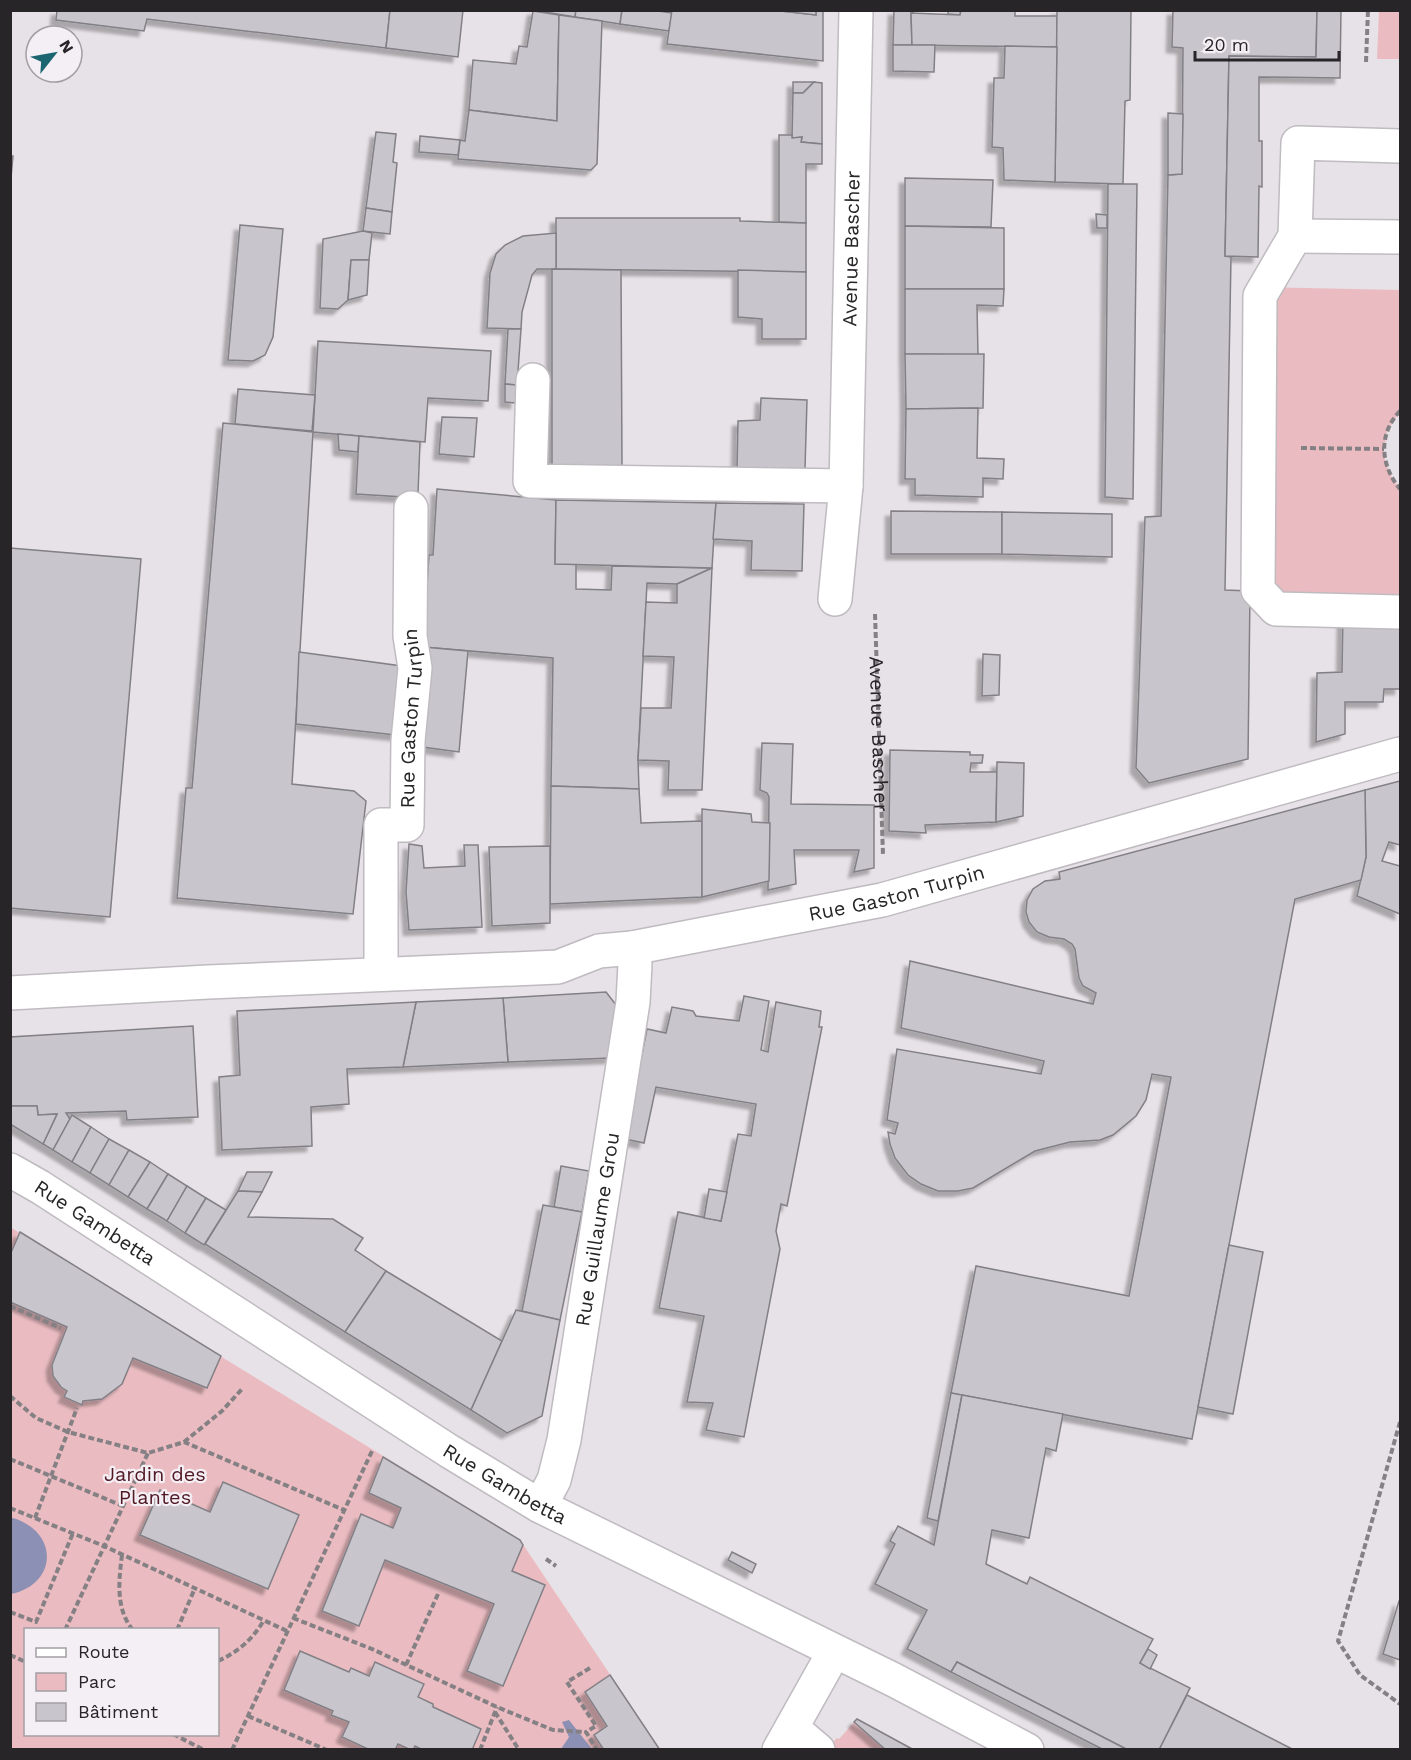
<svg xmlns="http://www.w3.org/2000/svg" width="1411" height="1760" viewBox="0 0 1411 1760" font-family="'Work Sans',sans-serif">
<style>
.green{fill:#eabcc1;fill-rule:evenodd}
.water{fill:#8c90b4}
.building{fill:#c8c6cc;stroke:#828086;stroke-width:1.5;filter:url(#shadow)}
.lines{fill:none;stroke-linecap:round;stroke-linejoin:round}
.minor-casing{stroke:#bfbbc0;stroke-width:36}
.path{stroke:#848084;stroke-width:4;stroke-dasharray:6 3;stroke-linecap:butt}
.minor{stroke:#fff;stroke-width:33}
.labels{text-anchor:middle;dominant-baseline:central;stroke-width:4.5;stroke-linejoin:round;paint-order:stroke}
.street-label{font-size:20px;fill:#272527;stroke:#f4eff4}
.park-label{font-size:20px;fill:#501924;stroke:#f4eff4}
</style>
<defs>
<filter id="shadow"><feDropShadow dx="-5.5" dy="5.5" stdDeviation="1.5" flood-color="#0004"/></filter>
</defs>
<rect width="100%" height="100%" fill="#e7e2e7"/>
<g class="green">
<polygon points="1379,11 1400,11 1400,59 1377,59"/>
<polygon points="1262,287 1400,290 1400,411 1387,432 1384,449 1385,459 1390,474 1400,489 1400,613 1258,609"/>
<path d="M10,1227L520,1540L660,1749H11ZM26,1630H218V1734H26Z"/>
<polygon points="857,1719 914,1749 830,1750 830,1745 837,1738 839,1739"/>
</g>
<g class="water">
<path d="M13,1518C59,1532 58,1584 11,1594L10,1519Z"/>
<polygon points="569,1720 592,1749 561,1749 569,1737 562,1722"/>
</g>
<g class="building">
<polygon points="57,10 390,10 386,48 147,19 144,31 56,20"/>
<polygon points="390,10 463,10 458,57 386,48"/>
<polygon points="533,10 576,10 575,17"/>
<polygon points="576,10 622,10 620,24 575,17"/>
<polygon points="622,10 651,10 672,13 669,31 620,24"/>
<polygon points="672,10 772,10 816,15 816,10 823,10 823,61 667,44"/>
<polygon points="772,10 816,10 816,15"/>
<polygon points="894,10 913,10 913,13 911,13 912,45 893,45"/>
<polygon points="948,10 961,10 960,15 948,14"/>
<polygon points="961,10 1015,10 1015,16 1057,16 1057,47 912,45 911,13 960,15"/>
<polygon points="1057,10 1131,10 1130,100 1125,101 1123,184 1055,182"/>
<polygon points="1173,10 1317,10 1316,57 1229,56 1225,256 1231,257 1225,590 1250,591 1248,759 1149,783 1136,768 1145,517 1161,516 1168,175 1182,174 1183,48 1172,47"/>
<polygon points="1317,10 1341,10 1340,78 1259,77 1259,141 1262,141 1262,187 1259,186 1258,257 1225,256 1229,56 1316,57"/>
<polygon points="533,11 559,15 557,121 469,110 473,60 516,64 519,46 527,47"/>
<polygon points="559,15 602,21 597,164 591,170 458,159 460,140 465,141 469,110 557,121"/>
<polygon points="893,45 935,45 934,72 893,71"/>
<polygon points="1005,46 1057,47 1055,182 1004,180 1003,148 992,147 994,78 1004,78"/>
<polygon points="793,82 814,82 803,93 793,93"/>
<polygon points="814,82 822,83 822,144 801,142 802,137 792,138 793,93 803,93"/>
<polygon points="1168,113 1183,114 1182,174 1168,175"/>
<polygon points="376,132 396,134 393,162 397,163 392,212 366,208"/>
<polygon points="779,135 792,135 792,138 802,137 801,142 822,144 822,164 806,164 806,223 779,222"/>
<polygon points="420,136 460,140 458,155 419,152"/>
<polygon points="10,156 13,156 10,189"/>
<polygon points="905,178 993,180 991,227 905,226"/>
<polygon points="1108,184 1137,184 1133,499 1105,497"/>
<polygon points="366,208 392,212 390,234 363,231"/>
<polygon points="1096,214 1107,215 1107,228 1097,228"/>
<polygon points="556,218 740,218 740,221 806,223 806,272 556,269"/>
<polygon points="240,225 283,229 273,337 265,355 253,361 228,360"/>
<polygon points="905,226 1004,228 1004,289 905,289"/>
<polygon points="363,231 372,233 369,260 351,260 348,300 338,309 320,308 323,239"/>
<polygon points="556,233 556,269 537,269 532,275 522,312 521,329 487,328 490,273 496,254 505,245 523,236"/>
<polygon points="351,260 369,260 367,295 348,300"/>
<polygon points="552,269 621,270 622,467 552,467"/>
<polygon points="738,270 806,272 806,339 762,339 762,319 738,317"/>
<polygon points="905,289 1004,289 1003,306 977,305 978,355 905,354"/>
<polygon points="508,329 521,329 517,385 505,384"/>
<polygon points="318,341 491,351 488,401 428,398 425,442 313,432"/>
<polygon points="905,354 984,354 983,408 906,409"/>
<polygon points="505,384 517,385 516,403 505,402"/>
<polygon points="238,389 315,395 312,431 235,424"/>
<polygon points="761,398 807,400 805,469 737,469 738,421 760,420"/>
<polygon points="978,408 977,458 1004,459 1003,479 983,478 983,497 915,495 915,479 905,479 906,409"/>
<polygon points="442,417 477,418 474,457 439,454"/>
<polygon points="223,423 313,432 292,784 354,791 366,801 353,914 177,898 186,788 192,788"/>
<polygon points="338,434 359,436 358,452 339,450"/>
<polygon points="359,436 420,442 418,494 420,494 420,498 356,494"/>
<polygon points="437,489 556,500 555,564 576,564 576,589 611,590 612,566 712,568 677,584 647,583 638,760 639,789 551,786 553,658 423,647 429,555 433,555"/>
<polygon points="556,500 716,503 712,568 555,564"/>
<polygon points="716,503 804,504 802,571 751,570 752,541 713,539"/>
<polygon points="891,511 1002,512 1002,554 891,554"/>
<polygon points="1002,512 1112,514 1112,557 1002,554"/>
<polygon points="10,548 141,559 110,917 10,908"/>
<polygon points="712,568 702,790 668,790 669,761 638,760 641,708 671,708 674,657 643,656 646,602 677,603 677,584"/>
<polygon points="1343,612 1400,624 1400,689 1384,689 1383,702 1345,702 1345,734 1316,742 1317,673 1342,672"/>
<polygon points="423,647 468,651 459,752 415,746"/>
<polygon points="299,652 409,667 405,736 296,724"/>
<polygon points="983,654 1000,655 999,695 982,696"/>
<polygon points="762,743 793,744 791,804 874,805 874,868 854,872 859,850 794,850 796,884 768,890 769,797 767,793 760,790"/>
<polygon points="890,750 970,752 970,755 983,755 982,763 971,763 970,772 997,772 996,822 925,825 926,833 889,831"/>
<polygon points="997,762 1024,763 1023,816 996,822"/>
<polygon points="1400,781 1400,845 1389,842 1382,861 1400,866 1400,914 1357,896 1366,857 1365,790"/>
<polygon points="551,786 639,789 641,823 702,821 702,897 550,904"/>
<polygon points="1365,790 1366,857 1361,880 1295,899 1192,1439 951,1393 976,1266 1129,1296 1171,1077 1152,1074 1146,1100 1136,1116 1113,1135 1100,1140 1070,1142 1035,1151 973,1188 958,1191 938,1191 921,1184 908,1175 895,1158 890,1144 888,1132 895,1134 898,1123 887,1120 897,1049 1041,1074 1044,1061 901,1028 910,961 1093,1004 1096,993 1083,986 1079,978 1075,949 1072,944 1064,939 1049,937 1037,932 1029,922 1026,912 1027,900 1033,889 1045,881 1060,879 1059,872"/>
<polygon points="702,809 751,814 752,822 770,823 769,881 702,897"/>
<polygon points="409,844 422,846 424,868 465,866 464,845 478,845 482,927 409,930 406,892"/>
<polygon points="550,846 550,923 492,926 489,847"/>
<polygon points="606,992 620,1010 611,1058 508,1062 503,998"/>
<polygon points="744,996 769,1001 761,1050 768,1052 776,1002 821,1011 819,1027 822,1027 787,1206 781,1204 776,1231 780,1249 744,1437 706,1430 713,1403 687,1402 704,1316 659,1308 678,1212 721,1221 738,1134 751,1136 756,1104 656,1087 644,1143 625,1139 647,1029 666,1033 672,1007 693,1011 696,1016 739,1021"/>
<polygon points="503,998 508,1062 403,1067 416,1002"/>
<polygon points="416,1002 403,1067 347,1069 349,1104 311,1107 312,1146 222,1150 219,1077 240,1075 237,1011"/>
<polygon points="193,1026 198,1117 127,1120 126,1111 66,1113 70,1119 53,1150 43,1144 57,1114 38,1115 37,1106 10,1106 10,1037"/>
<polygon points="10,1106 37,1106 38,1115 57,1114 43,1144 10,1124"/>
<polygon points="72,1115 91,1127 72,1162 53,1150"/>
<polygon points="91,1127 109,1139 90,1173 72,1162"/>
<polygon points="109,1139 129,1150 109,1185 90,1173"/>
<polygon points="129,1150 150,1162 128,1197 109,1185"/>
<polygon points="150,1162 168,1174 147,1209 128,1197"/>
<polygon points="561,1166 589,1171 582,1212 554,1207"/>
<polygon points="247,1172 272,1172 262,1192 238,1191"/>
<polygon points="168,1174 187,1186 167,1221 147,1209"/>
<polygon points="187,1186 206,1198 185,1233 167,1221"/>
<polygon points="709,1189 727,1192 721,1221 704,1218"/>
<polygon points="238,1191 262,1192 248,1217 333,1219 363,1238 355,1250 386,1271 345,1332 205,1244"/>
<polygon points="206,1198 226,1210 204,1245 185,1233"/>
<polygon points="543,1205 582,1212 560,1320 522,1311"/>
<polygon points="20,1232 221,1356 207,1388 133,1358 122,1384 102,1399 83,1401 82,1405 64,1397 67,1391 61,1387 53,1376 52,1365 67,1327 10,1302 10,1255"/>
<polygon points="1229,1245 1263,1252 1233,1414 1198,1407"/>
<polygon points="386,1271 502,1341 471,1410 345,1332"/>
<polygon points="516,1310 560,1320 542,1416 507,1433 471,1410"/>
<polygon points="951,1393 962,1395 938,1521 927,1518"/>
<polygon points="962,1395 1063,1414 1056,1451 1046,1448 1029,1538 992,1530 986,1564 1027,1584 1030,1577 1153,1639 1140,1663 1190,1688 1159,1750 1128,1750 957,1662 951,1672 907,1649 927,1610 875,1584 895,1544 890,1541 898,1526 934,1545"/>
<polygon points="383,1457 520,1540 523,1545 512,1571 545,1585 503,1686 467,1671 494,1604 385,1560 359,1626 322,1611 361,1514 393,1528 401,1508 369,1493"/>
<polygon points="223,1482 299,1515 268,1589 140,1535 160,1490 210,1512"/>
<polygon points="732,1552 756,1564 752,1573 728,1560"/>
<polygon points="1399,1601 1400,1601 1400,1660 1383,1654"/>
<polygon points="1148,1649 1157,1655 1150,1669 1140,1663"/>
<polygon points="300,1651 349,1672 351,1668 369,1676 375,1662 424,1684 418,1697 433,1704 433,1707 481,1729 472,1750 423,1750 415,1746 413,1750 411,1750 398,1744 395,1750 370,1750 342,1737 349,1722 331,1715 333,1711 284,1690"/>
<polygon points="957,1662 1128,1750 1104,1750 951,1672"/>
<polygon points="610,1675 660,1750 604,1750 594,1735 607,1726 585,1692"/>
<polygon points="1187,1695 1294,1750 1159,1750"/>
<polygon points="857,1719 914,1750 886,1750 854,1722"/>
</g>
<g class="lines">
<defs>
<g id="minor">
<polyline points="1400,146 1298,143 1295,236 1260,296 1258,590 1276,609 1400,612"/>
<polyline points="1295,236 1400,237"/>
<polyline points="533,380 530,481 846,486"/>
<path id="s2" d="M835,599L846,486L856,10"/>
<path id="s3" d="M381,974V825H407L408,741L415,668L410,636L411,508"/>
<path id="s4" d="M10,993L208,982L558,967L599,951L632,948L882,900L1400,754"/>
<path id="s5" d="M10,1170L40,1187L449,1451L540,1506L894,1680L1027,1750"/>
<path id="s6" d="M540,1506L554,1480L564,1440L633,1002L635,964L632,948"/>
<polyline points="792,1728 818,1750"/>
<polyline points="779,1750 834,1652"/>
</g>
</defs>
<use href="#minor" class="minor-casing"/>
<g class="path">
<polyline points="1366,62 1368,10"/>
<path d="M1400,411C1378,434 1380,465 1400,489"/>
<polyline points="1301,448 1384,449"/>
<path id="s1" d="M875,614L883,855"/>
<polyline points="10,1306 61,1328"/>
<polyline points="10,1396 36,1418 68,1432 148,1453 184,1442 344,1510"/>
<polyline points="1400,1422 1338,1641 1360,1675 1400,1704"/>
<polyline points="184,1442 222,1411 242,1389"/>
<polyline points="10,1459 123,1506"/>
<polyline points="10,1508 104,1546 287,1631"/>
<polyline points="35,1518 77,1408"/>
<path d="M122,1555C119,1579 115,1609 133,1630"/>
<polyline points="546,1559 556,1566"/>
<polyline points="10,1612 36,1622 73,1533"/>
<polyline points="293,1618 372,1649 497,1707 553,1730 586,1732"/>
<polyline points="65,1630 148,1453"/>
<polyline points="177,1630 195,1588"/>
<polyline points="10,1655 26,1662"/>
<path d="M218,1661C238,1652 253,1639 264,1620"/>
<polyline points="406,1665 438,1594"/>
<polyline points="590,1668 567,1682 596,1726 586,1732 597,1750"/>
<polyline points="495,1712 519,1750"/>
<polyline points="248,1716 327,1750"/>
<polyline points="173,1734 204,1750"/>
<polyline points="232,1750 372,1451"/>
<polyline points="480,1750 497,1707"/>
</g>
<use href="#minor" class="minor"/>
</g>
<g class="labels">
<g class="street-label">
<text stroke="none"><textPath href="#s2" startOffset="351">Avenue Bascher</textPath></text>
<text stroke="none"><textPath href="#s3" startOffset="282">Rue Gaston Turpin</textPath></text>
<text stroke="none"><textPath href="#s1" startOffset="120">Avenue Bascher</textPath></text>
<text stroke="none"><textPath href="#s4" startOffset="896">Rue Gaston Turpin</textPath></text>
<text stroke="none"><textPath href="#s5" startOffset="100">Rue Gambetta</textPath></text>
<text stroke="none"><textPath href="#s6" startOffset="284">Rue Guillaume Grou</textPath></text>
<text stroke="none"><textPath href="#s5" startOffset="586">Rue Gambetta</textPath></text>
</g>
<g class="park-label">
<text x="155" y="1474">Jardin des<tspan x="155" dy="23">Plantes</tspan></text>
</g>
</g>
<rect width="1411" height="1760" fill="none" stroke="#272527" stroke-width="24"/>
<rect x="24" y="1628" width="195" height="108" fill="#f4eff4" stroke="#a29ea2" stroke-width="1.5"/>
<rect x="36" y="1648" width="30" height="9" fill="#ffffff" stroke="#a29ea2" stroke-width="1.5"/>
<text x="78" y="1658" font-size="18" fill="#272527">Route</text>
<rect x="36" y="1673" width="30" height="18" fill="#eabcc1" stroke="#a29ea2" stroke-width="1.5"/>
<text x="78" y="1688" font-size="18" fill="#272527">Parc</text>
<rect x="36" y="1703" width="30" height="18" fill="#c8c6cc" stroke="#a29ea2" stroke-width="1.5"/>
<text x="78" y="1718" font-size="18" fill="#272527">Bâtiment</text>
<g transform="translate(54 54) rotate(59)"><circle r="28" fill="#f4eff4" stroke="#a29ea2" stroke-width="1.5"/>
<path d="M0-4.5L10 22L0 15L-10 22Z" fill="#1b6571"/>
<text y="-9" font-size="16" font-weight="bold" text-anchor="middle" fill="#272527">N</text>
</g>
<path d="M1195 51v9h144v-9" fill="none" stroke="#272527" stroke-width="3"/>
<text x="1204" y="51" font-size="18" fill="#272527" stroke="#f4eff4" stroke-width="4.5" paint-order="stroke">20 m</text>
</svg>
